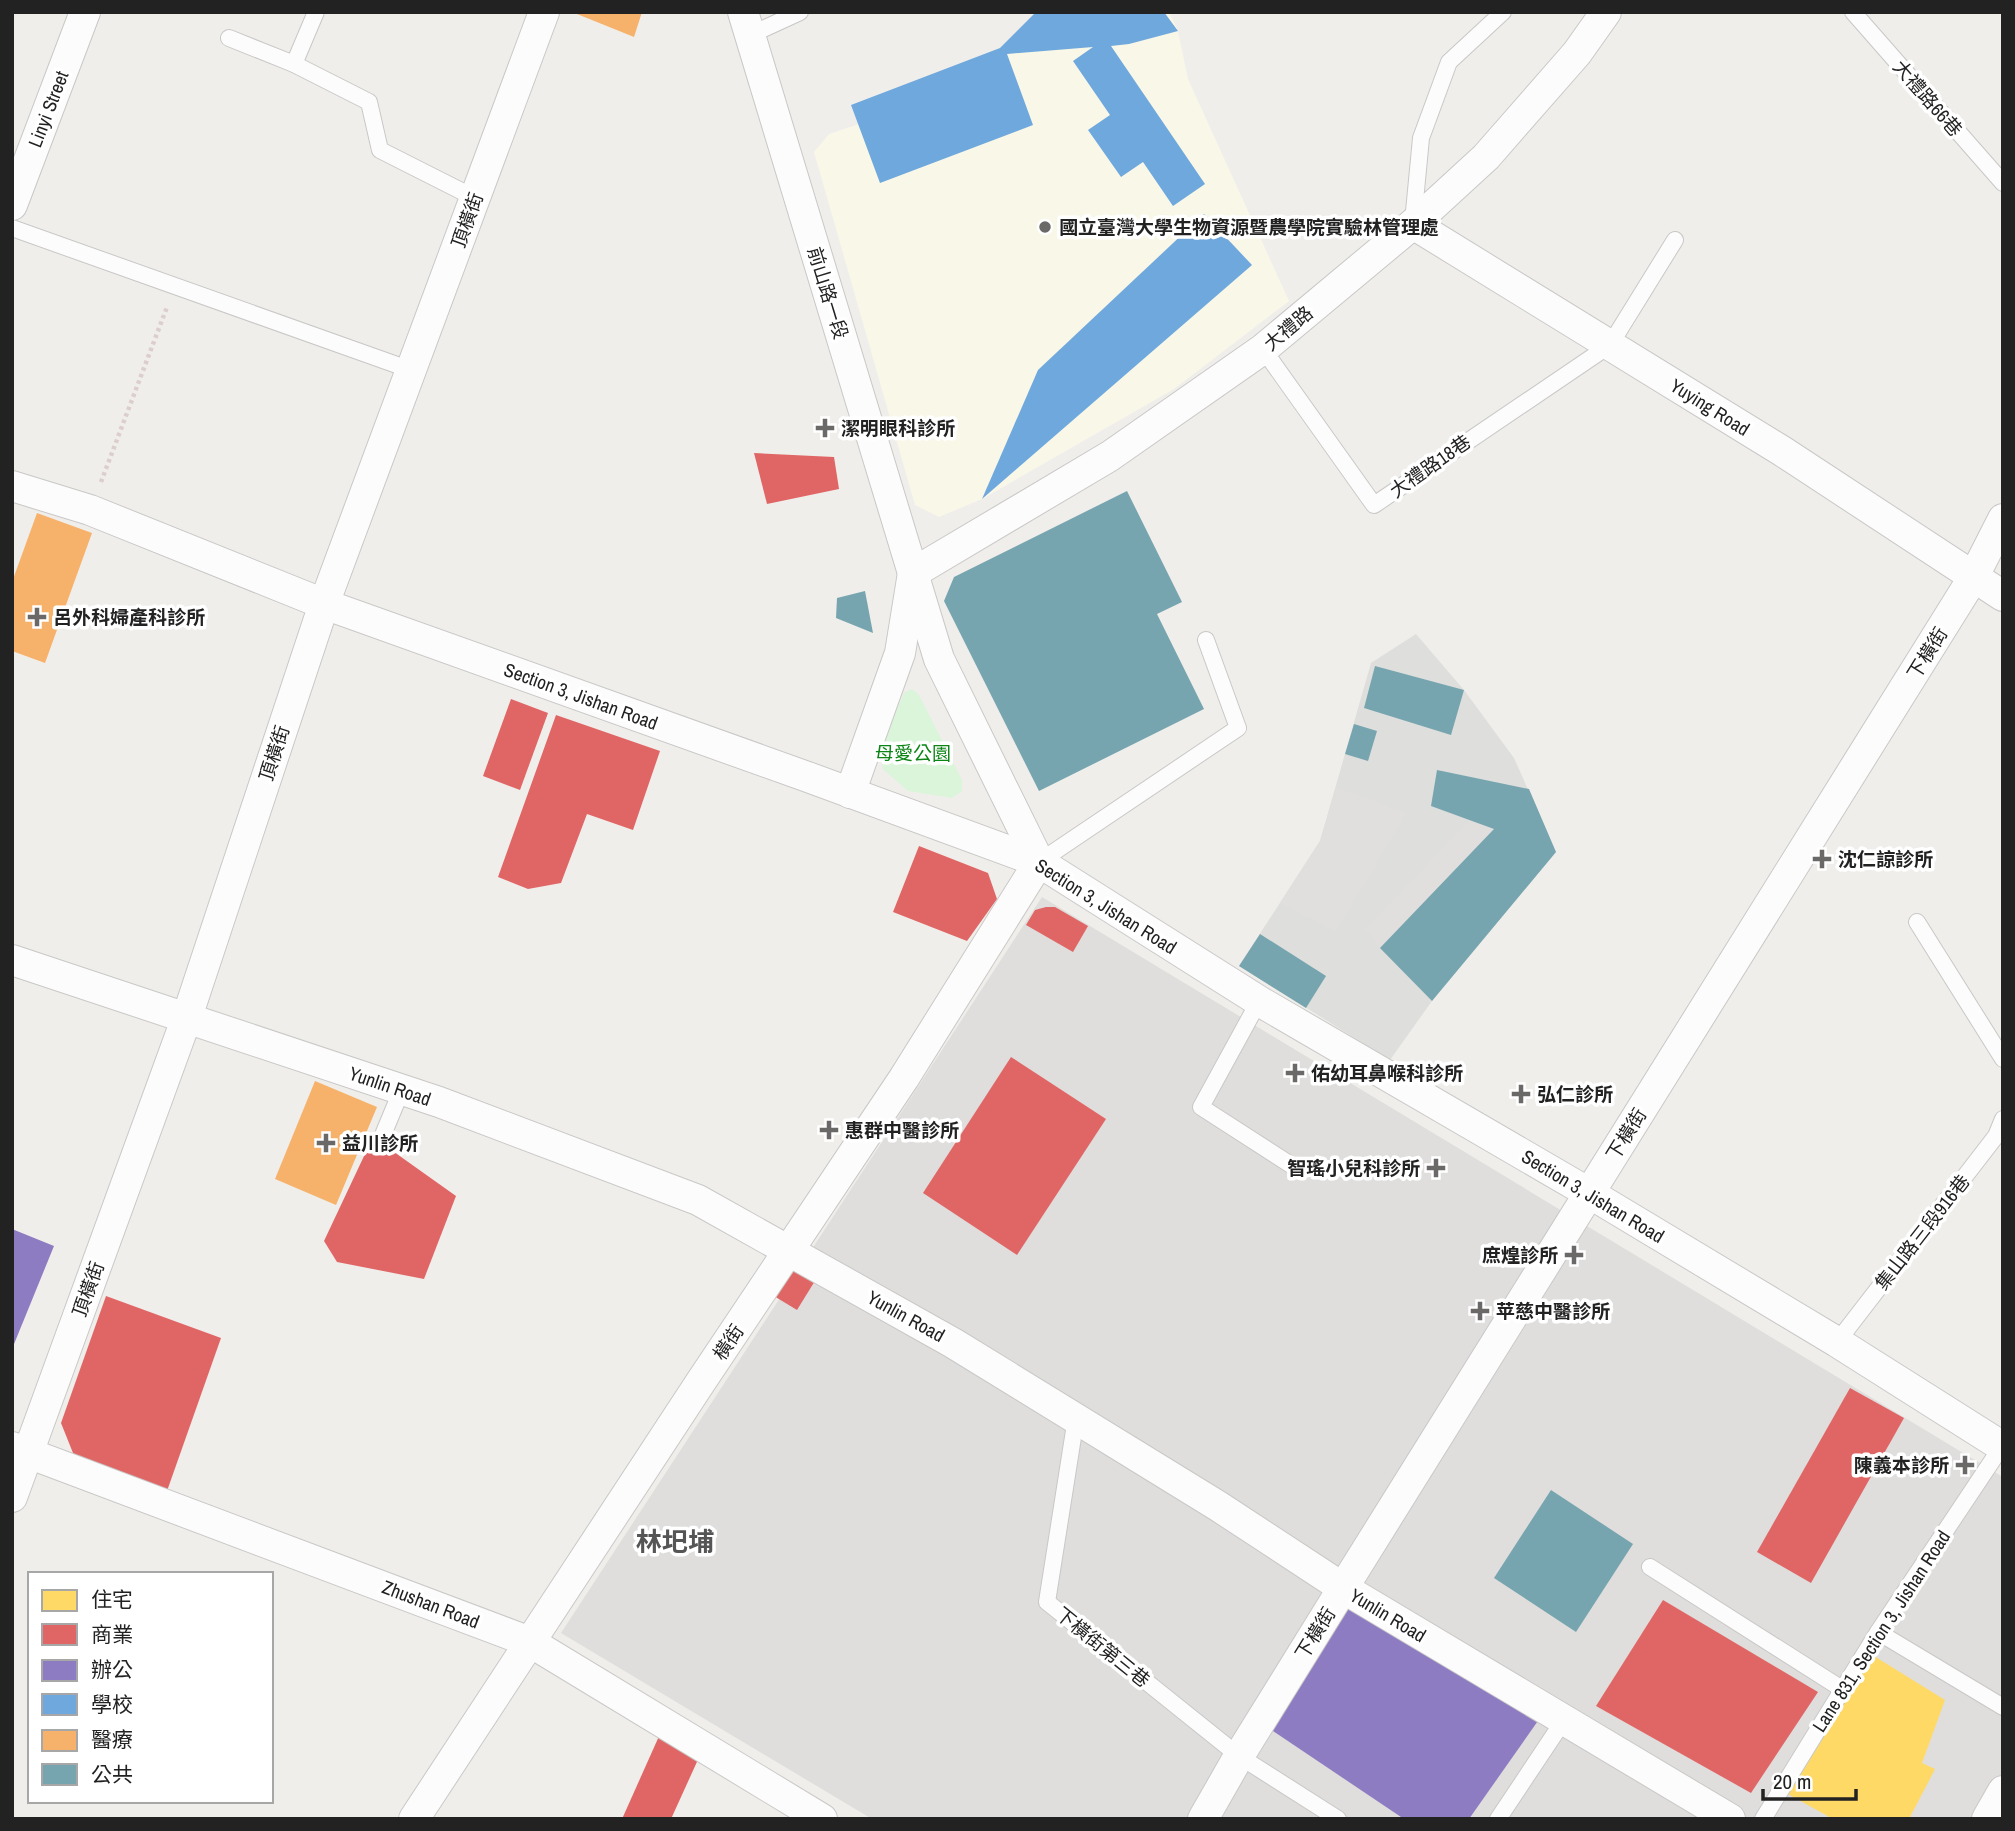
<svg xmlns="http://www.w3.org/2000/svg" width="2015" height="1831" viewBox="0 0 2015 1831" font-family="'Archivo Narrow','Noto Sans TC',sans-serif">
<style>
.residential{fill:#dfdedc}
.education{fill:#f8f7e8}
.religious{fill:#dededc}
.park{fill:#daf5da}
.parking{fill:#e0dfde}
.homes{fill:#ffd966}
.shops{fill:#e06666}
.offices{fill:#8e7cc3}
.schools{fill:#6fa8dc}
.health{fill:#f6b26b}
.public{fill:#76a5af}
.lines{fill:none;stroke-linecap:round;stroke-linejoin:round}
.service-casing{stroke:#c9c8c7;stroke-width:18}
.minor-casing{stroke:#c9c8c7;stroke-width:32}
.path{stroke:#dccecd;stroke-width:4.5;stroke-dasharray:3.5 3.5;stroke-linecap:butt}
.service{stroke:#fdfcfc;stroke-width:16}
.minor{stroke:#fdfcfc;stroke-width:30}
.poi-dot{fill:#6a6968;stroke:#fff;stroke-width:2.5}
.labels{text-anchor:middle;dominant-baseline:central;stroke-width:7;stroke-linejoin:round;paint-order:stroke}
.street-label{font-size:19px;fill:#222;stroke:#fff}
.poi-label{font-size:19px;font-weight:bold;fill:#222;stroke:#fff;text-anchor:start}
.park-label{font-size:19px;fill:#0c8416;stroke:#fff}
.district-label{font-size:26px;font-weight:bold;fill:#555;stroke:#fff}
</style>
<rect width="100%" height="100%" fill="#f0eeeb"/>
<polygon class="residential" points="1042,897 2003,1477 2003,1781 1980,1819 872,1819 561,1633"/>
<polygon class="education" points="1045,12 1169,12 1178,31 1188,79 1289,301 1174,389 982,499 939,517 915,505 814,152 829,134 874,119 993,69"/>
<polygon class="religious" points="1416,634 1464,690 1514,758 1556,852 1432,1001 1390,1060 1239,966 1320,841 1371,663"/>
<polygon class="park" points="912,689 919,695 962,780 962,791 952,798 908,791 883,769 879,750 904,693"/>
<g class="parking">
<polygon points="1336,787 1407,813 1336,932 1280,903 1320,841"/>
<polygon points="1469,820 1494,829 1380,948 1365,929"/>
</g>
<polygon class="homes" points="1874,1656 1945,1700 1922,1763 1935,1769 1909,1819 1833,1819 1786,1793"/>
<g class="shops">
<polygon points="754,453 834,457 839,489 767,504"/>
<polygon points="511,699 548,713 520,790 483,776"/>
<polygon points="556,715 660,751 633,830 587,814 561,883 528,889 498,877"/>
<polygon points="919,846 988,873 997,899 967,941 893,912"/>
<polygon points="1046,907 1055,907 1088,926 1073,952 1026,925 1035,910"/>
<polygon points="1011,1057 1106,1119 1017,1255 923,1193"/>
<polygon points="373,1137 456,1196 424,1279 337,1262 324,1241"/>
<polygon points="784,1256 818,1276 797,1310 764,1290"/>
<polygon points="106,1296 221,1338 167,1491 75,1458 61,1423"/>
<polygon points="1850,1388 1904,1418 1811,1583 1757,1552"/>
<polygon points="1663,1600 1818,1692 1751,1793 1596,1706"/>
<polygon points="660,1734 701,1753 671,1819 622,1819"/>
</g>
<g class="offices">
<polygon points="12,1229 54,1246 12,1349"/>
<polygon points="1344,1602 1540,1718 1469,1819 1404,1819 1270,1729"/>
</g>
<g class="schools">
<polygon points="1036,12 1164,12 1178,31 1129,44 1111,46 1205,184 1173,206 1143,162 1121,177 1088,130 1110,115 1073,61 1093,47 1007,54 1033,125 880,183 851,105 1000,48"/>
<polygon points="1204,214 1252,265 982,499 1038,370"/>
</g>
<g class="health">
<polygon points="572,12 642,12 634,37"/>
<polygon points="37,513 92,533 45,663 12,651 12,582"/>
<polygon points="315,1081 377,1107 336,1205 275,1179"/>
</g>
<g class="public">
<polygon points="1127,491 1182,602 1157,614 1204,709 1039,791 944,601 954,577"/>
<polygon points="865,591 873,633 836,618 837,598"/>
<polygon points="1375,666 1464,690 1451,735 1364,708"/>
<polygon points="1354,724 1377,731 1368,761 1345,754"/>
<polygon points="1437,770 1529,789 1556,852 1432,1001 1380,948 1494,829 1431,806"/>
<polygon points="1260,934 1326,976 1306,1008 1239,966"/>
<polygon points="1551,1490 1633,1544 1576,1632 1494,1578"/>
</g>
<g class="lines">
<defs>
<g id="service">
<polyline points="1853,12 2003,183"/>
<polyline points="750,35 800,12"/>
<polyline points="229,38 294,64 369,102 380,150 475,198"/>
<polyline points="294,64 316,12"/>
<polyline points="1413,222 1421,138 1449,62 1503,12"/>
<polyline points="12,228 411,370"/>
<polyline points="1263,349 1374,505 1610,345 1675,240"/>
<polyline points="1039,862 1238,728 1206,640"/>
<polyline points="1917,922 2003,1059"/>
<polyline points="1259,1001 1201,1107 1291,1165"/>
<polyline points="380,1142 402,1089"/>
<polyline points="1837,1342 1996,1136 2003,1119"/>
<polyline points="1076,1418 1047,1602 1239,1756 1338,1819"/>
<polyline points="1650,1567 1842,1689"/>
<polyline points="1878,1632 2003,1707"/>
<polyline points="1498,1819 1564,1720"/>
<polyline points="1763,1819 1878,1632 2002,1446"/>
</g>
<g id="minor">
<polyline points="12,205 85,12"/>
<polyline points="1413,224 1782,451 2003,596"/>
<polyline points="12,486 90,510 324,604 805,776 1039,862 1259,1001 1589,1193 1837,1342 2003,1447"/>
<polyline points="850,793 900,653 913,573 1110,456 1263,349 1413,224 1486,157 1577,53 1606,12"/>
<polyline points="12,960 439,1102 698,1200 953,1343 1218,1506 1343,1588 1730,1819"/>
<polyline points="12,1447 530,1642 822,1819"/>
<polyline points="12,1497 187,1017 324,604 544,12"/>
<polyline points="414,1819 700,1383 904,1078 1039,862 939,659 743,12"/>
<polyline points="1203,1819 1239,1756 1343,1588 1973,578 2003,519"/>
<polyline points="1987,1819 2003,1791"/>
</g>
</defs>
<use href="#service" class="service-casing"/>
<use href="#minor" class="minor-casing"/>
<polyline class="path" points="101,482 167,307"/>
<use href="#service" class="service"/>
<use href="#minor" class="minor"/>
</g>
<g class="poi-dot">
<circle cx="1045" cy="227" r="7"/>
<path d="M821.5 417.5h7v7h7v7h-7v7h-7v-7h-7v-7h7z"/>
<path d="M33.5 606.5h7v7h7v7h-7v7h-7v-7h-7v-7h7z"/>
<path d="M1818.5 848.5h7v7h7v7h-7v7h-7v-7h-7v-7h7z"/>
<path d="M1291.5 1062.5h7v7h7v7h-7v7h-7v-7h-7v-7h7z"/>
<path d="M1517.5 1083.5h7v7h7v7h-7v7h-7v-7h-7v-7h7z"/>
<path d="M825.5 1119.5h7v7h7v7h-7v7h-7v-7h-7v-7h7z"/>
<path d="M322.5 1132.5h7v7h7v7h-7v7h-7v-7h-7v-7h7z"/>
<path d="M1432.5 1157.5h7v7h7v7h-7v7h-7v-7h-7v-7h7z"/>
<path d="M1570.5 1244.5h7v7h7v7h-7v7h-7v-7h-7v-7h7z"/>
<path d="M1476.5 1300.5h7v7h7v7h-7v7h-7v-7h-7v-7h7z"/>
<path d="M1961.5 1454.5h7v7h7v7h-7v7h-7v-7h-7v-7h7z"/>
</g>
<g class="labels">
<g class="street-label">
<text transform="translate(1928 98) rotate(49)">大禮路66巷</text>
<text transform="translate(48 109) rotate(-69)">Linyi Street</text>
<text transform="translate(467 220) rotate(-70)">頂橫街</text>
<text transform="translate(828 293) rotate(73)">前山路一段</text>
<text transform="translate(1288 328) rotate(-40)">大禮路</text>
<text transform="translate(1710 407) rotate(32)">Yuying Road</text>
<text transform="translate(1430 466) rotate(-35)">大禮路18巷</text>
<text transform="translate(1927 653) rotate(-58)">下橫街</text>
<text transform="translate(581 696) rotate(20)">Section 3, Jishan Road</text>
<text transform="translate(274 753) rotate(-72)">頂橫街</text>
<text transform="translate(1106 906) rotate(32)">Section 3, Jishan Road</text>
<text transform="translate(390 1086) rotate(19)">Yunlin Road</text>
<text transform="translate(1626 1134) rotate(-58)">下橫街</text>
<text transform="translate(1593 1196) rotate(31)">Section 3, Jishan Road</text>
<text transform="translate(1922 1232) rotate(-52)">集山路三段916巷</text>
<text transform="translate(88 1289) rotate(-70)">頂橫街</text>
<text transform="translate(906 1316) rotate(29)">Yunlin Road</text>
<text transform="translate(728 1342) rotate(-56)">橫街</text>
<text transform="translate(431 1604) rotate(21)">Zhushan Road</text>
<text transform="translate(1388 1615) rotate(31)">Yunlin Road</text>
<text transform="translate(1881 1631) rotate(-57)">Lane 831, Section 3, Jishan Road</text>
<text transform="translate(1315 1633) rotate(-58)">下橫街</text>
<text transform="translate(1103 1647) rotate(39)">下橫街第三巷</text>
</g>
<g class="poi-label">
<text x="1059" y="227">國立臺灣大學生物資源暨農學院實驗林管理處</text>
<text x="841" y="428">潔明眼科診所</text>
<text x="53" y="617">呂外科婦產科診所</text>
<text x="1838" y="859">沈仁諒診所</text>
<text x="1311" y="1073">佑幼耳鼻喉科診所</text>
<text x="1537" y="1094">弘仁診所</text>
<text x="845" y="1130">惠群中醫診所</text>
<text x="342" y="1143">益川診所</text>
<text x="1420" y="1168" text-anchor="end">智瑤小兒科診所</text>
<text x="1558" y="1255" text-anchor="end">庶煌診所</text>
<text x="1496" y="1311">苹慈中醫診所</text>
<text x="1949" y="1465" text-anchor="end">陳義本診所</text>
</g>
<g class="park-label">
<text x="913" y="753">母愛公園</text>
</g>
<g class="district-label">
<text x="675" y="1541">林圯埔</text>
</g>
</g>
<rect width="2015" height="1831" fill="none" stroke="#222222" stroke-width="28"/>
<rect x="28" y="1572" width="245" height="231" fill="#ffffff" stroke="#a7a7a7" stroke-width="2"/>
<rect x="42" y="1590" width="35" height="21" fill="#ffd966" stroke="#a7a7a7" stroke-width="2"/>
<text x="91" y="1607" font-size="21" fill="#222222">住宅</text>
<rect x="42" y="1624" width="35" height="21" fill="#e06666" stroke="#a7a7a7" stroke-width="2"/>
<text x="91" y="1642" font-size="21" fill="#222222">商業</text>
<rect x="42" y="1660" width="35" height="21" fill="#8e7cc3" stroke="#a7a7a7" stroke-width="2"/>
<text x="91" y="1677" font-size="21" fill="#222222">辦公</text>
<rect x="42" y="1694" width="35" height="21" fill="#6fa8dc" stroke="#a7a7a7" stroke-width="2"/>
<text x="91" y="1712" font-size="21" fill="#222222">學校</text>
<rect x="42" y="1730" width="35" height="21" fill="#f6b26b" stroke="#a7a7a7" stroke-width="2"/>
<text x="91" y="1747" font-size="21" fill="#222222">醫療</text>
<rect x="42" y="1764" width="35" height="21" fill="#76a5af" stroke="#a7a7a7" stroke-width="2"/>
<text x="91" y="1782" font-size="21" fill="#222222">公共</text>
<path d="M1763 1789v10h93v-10" fill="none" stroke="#222222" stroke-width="3.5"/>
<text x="1773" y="1789" font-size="21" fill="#222222" stroke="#ffffff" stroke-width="5" paint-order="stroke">20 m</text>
</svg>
